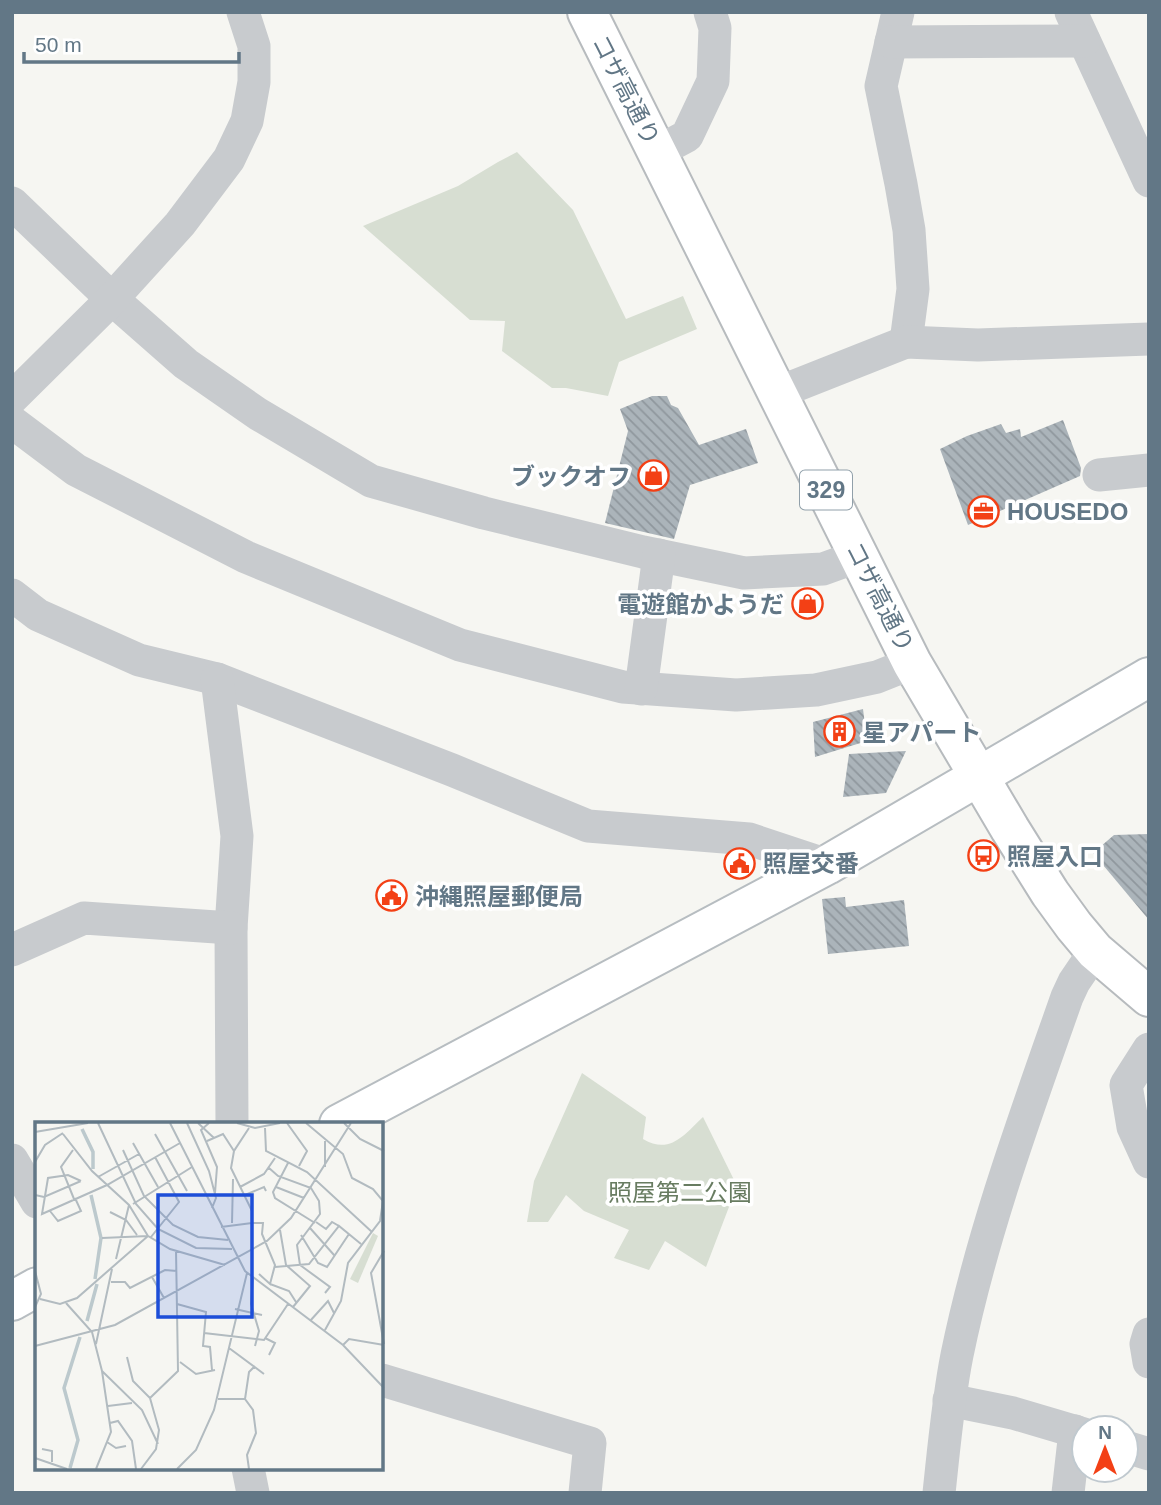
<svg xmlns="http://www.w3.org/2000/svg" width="1161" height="1505" viewBox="0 0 1161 1505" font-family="Helvetica,'Noto Sans JP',sans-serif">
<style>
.green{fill:#d7ded2}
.building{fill:url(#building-back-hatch)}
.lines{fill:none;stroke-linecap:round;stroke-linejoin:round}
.secondary-casing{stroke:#b7bdc1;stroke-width:42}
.highway-casing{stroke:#b7bbbe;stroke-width:42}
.street{stroke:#c8cbce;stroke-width:33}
.secondary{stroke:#fff;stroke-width:38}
.highway{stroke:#fff;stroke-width:38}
.labels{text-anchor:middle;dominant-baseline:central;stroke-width:7;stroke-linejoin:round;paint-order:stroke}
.shield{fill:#fff;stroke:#91a0aa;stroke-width:2}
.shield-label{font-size:23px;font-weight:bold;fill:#627786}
.street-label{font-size:24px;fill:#627786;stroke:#fff}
.poi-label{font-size:24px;font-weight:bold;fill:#627786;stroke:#fff;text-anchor:start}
.park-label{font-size:24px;fill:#687c61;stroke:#fff}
.inset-river{fill:none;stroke:#bcc9cd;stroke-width:3.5}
.inset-road{fill:none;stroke:#b2bbc0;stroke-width:2}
.view{fill:#1d4ed8;fill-opacity:0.15;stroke:#1d4ed8;stroke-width:3.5}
.inset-edge{fill:none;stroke:#627786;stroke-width:3.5}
</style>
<defs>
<pattern id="building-back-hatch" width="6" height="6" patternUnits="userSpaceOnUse" patternTransform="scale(1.75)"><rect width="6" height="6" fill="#abb4ba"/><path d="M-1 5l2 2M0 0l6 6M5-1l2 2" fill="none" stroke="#8f979d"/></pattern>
</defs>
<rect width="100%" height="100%" fill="#f6f6f2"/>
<g class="green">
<polygon points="517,152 573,210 626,319 683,296 697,329 619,362 608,396 566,388 552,388 502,351 505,321 470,320 363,226 458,186 498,162"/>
<path d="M582,1073L646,1117L643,1139C670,1155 684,1135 703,1117L737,1186L706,1267L665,1241L649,1270L614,1258L629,1230L584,1211L566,1195L548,1222H527L534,1181Z"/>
</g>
<g class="building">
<polygon points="652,396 667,396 671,405 678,408 699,445 746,429 758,463 690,485 674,539 605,523 628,431 620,409"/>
<polygon points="1063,420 1081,468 1080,476 968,525 940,449 967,436 1001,424 1006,433 1020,429 1021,437"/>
<polygon points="863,709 867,741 815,757 813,722"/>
<polygon points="906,751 886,793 843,797 849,754"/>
<polygon points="1149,834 1149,920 1093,853 1114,835"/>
<polygon points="845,897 846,907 904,900 909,946 828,954 822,899"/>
</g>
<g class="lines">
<defs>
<g id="secondary">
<polyline points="339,1124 827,865 1149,677"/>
<polyline points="12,1301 37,1287"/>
</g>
<polyline id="highway" points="587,12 912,663 1010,829 1050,893 1074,926 1095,951 1149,997"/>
</defs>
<use href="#secondary" class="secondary-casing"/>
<use href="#highway" class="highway-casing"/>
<g class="street">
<polyline points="898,12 881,86 901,184 909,230 913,289 906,342"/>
<polyline points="1071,12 1149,181"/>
<polyline points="891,42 1084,41"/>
<polyline points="657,152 687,136 713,81 715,28 710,12"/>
<polyline points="12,203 112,299 186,364 258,414 371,481 484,513 643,552 744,573 823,569 859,556"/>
<polyline points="777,393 906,342 978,345 1149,339"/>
<polyline points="12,398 112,299 180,224 229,159 247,121 254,82 254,46 243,12"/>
<polyline points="12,422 76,470 246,557 460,645 623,687 736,695 816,690 877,677 912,663"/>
<polyline points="1099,475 1149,470"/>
<polyline points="12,595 38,615 139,660 217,679 452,770 588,826 749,839 827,865"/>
<polyline points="217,679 237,836 231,928 232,1124"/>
<polyline points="641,689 659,555"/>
<polyline points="12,950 84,918 231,928"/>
<polyline points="1149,1049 1126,1085 1133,1127 1149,1162"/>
<polyline points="12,1160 37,1202"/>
<polyline points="1149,1334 1146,1344 1149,1362"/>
<polyline points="382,1380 590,1443 585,1493"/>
<polyline points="949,1400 1013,1413 1084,1434"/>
<polyline points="1126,1447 1149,1454"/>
<polyline points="248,1468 253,1493"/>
<path d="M939,1493C944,1447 948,1400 957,1355C982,1233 1026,1114 1067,997L1074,982L1095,951"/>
<polyline points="1068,1493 1075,1431"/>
</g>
<use href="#secondary" class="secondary"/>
<use href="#highway" class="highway"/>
</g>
<defs>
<symbol id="shop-ring" viewBox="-11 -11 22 22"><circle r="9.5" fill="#fff" stroke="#f34015" stroke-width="1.5"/><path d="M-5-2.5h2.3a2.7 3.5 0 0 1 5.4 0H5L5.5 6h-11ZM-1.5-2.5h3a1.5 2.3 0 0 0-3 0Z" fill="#f34015"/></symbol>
<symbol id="office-ring" viewBox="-11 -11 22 22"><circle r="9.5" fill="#fff" stroke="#f34015" stroke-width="1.5"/><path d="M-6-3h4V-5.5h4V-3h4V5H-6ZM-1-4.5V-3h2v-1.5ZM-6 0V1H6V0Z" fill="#f34015"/></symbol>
<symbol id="building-ring" viewBox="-11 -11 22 22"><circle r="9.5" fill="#fff" stroke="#f34015" stroke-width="1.5"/><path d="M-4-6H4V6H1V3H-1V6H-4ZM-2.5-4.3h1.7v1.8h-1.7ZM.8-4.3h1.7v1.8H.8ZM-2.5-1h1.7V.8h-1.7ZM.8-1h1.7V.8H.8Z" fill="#f34015"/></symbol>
<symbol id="bus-ring" viewBox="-11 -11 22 22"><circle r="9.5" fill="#fff" stroke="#f34015" stroke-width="1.5"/><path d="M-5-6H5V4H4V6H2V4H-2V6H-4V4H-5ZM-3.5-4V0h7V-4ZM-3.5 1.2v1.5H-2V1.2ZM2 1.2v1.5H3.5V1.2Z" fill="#f34015"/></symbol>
<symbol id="civic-ring" viewBox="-11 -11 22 22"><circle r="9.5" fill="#fff" stroke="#f34015" stroke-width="1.5"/><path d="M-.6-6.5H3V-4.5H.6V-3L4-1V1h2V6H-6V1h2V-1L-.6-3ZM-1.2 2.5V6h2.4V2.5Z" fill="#f34015"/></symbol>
</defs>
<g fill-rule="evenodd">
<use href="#shop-ring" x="636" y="458" width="35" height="35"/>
<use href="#office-ring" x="966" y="494" width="35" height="35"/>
<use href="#shop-ring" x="790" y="586" width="35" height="35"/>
<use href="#building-ring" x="822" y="714" width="35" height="35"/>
<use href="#bus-ring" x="966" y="838" width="35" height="35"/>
<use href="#civic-ring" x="722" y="846" width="35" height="35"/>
<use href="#civic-ring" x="374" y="878" width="35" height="35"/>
</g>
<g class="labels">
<rect class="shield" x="800" y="470.5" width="52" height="39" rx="5"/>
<g class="shield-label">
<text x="826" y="490">329</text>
</g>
<g class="street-label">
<text transform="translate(626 90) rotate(63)">コザ高通り</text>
<text transform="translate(880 597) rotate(63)">コザ高通り</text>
</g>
<g class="poi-label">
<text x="631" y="476" text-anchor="end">ブックオフ</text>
<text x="1007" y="511">HOUSEDO</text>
<text x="784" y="604" text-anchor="end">電遊館かようだ</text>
<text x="862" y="732">星アパート</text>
<text x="1007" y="856">照屋入口</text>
<text x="763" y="863">照屋交番</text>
<text x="415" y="896">沖縄照屋郵便局</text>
</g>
<g class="park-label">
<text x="680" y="1192">照屋第二公園</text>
</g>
</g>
<g transform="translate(35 1122)">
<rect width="348" height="348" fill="#f6f6f2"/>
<path d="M338,111L343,114L323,161L315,157Z" fill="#d7ded2"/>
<path class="inset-river" d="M47,7L58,30V47M56,73L66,116L60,157M52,199L62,162M35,346L43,318L29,266L45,215"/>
<path class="inset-road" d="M63,1L101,82L123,107L161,126L197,127M135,1L210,149L308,223L349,266M152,1L174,49L181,76L177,86M163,1L179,16M174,1L166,8L182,45L180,71M202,1L220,6L245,1M252,1L272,29L264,44M271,1L308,32L317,56L338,67L348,79L345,99L313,141L306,179L290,208M309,1L325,17L349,29M214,6L199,29L196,46L217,89V101H228L227,112L240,143L235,162L224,152M230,6L231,29L272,50L337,110M0,10L53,1M28,12L57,49L94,83L113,114M120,12L152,69M172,19L188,12L199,29M98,21L123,65M38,28L26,45L39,77M88,28L109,74L138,103L163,115L193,118M0,40L10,23L28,11M253,41L238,70L240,76L280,101M290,45V19M234,46L243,54L276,66L284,79L285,92L262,123L265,143L295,165L290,171M63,55L104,32M46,59L33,53L13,56L7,92L72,63L145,21M205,65L229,52L240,36M241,65L269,76M0,73L9,75L46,59M210,73L229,65L231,69M98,82L157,45M15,89L23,99L46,89L40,76M75,90L91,98L102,113M281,100L291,107L297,100L304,104M197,101L198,57M186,105L217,101M275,106L299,133M245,108L251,143L275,164L258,185M266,113L283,141L292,145L314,112M116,115L144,80L120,35M67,116L113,114L135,127L190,143M349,129L336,151L349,222M81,137L94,83M240,145L274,142L304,104L326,122M0,149L6,172L0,185M117,155L129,176M218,156L216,182L224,209L220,224M76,160H90L95,166L130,148L142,149M235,162L254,169L261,180M5,177L25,182L42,176L113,114M31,181L57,210L67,249L76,310L61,347M142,182L171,190L168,224L175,225L177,248M200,187L227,193M275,199L293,179L299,191M169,211L229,218L253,182M230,216L240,221L234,233M61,222L77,147M308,223L314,217L349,223M0,224L80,203L232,119L256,96L316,1M194,226L229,252M92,235L98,259L115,276L124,308L121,327L106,347M145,240L161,252L180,248M67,249L107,288L123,322M115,276L143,249L141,128M183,277H210M73,284L97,281M75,301L83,299L97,319L101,347M72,320L81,326L91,324M7,327L17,329V340M0,336L32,347M142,347L161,328L179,288L212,151M214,347L212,333L221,311L218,288L210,277L214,250L220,244"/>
<path class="view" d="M123,73H217V195H123Z"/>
<rect width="348" height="348" class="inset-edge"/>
</g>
<rect width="1161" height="1505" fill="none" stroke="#627786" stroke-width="28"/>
<g transform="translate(1105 1449)"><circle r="33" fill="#ffffff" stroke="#c0c9cf" stroke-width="2"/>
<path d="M0-5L12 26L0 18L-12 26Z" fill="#f34015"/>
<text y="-10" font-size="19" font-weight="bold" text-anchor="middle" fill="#627786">N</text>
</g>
<path d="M24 52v10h215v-10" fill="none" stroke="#627786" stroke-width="3.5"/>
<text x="35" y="52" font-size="21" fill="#627786" stroke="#ffffff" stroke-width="5" paint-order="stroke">50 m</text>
</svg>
